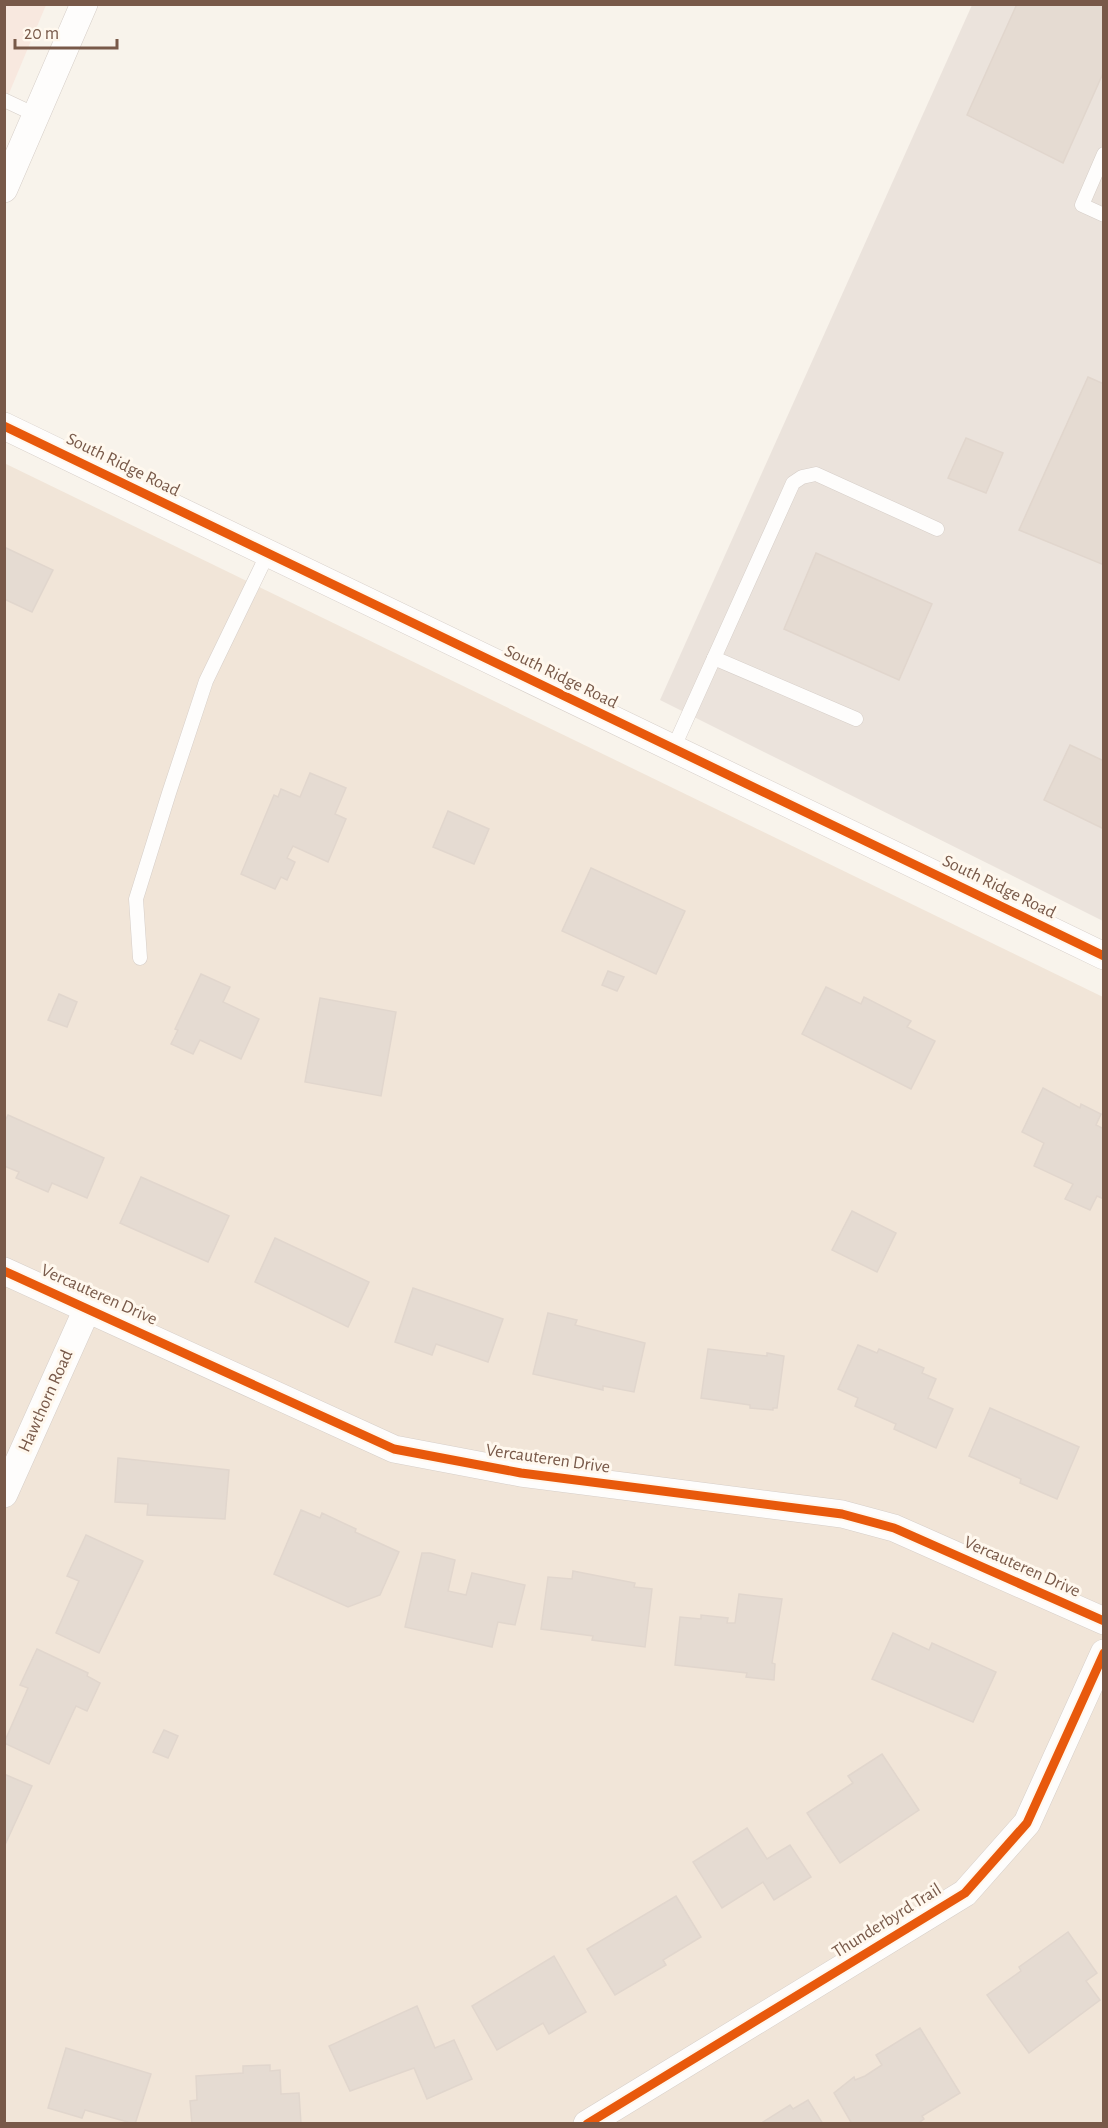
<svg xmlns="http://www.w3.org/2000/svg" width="1108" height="2128" viewBox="0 0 1108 2128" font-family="'Alegreya Sans',sans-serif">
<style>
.residential{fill:#f1e5d8}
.commercial{fill:#f8e8df}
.industrial{fill:#ebe3dc}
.building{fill:#e5dbd2;stroke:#e1d6cd;stroke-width:1.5}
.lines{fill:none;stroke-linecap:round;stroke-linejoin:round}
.lane-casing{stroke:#d6cec8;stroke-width:15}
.street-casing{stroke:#d6cec8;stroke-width:28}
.lane{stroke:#fefdfc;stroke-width:14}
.street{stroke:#fefdfc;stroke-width:27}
.cycleway-casing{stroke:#fff8ee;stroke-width:13}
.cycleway{stroke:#e8590c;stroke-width:9}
.labels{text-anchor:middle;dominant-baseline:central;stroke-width:6;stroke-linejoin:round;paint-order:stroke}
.street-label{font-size:18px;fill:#785949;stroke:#fff8ee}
</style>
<rect width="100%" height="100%" fill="#f8f3eb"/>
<polygon class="residential" points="4,463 1103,997 1103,2123 5,2123"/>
<polygon class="commercial" points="5,5 46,5 5,103"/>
<polygon class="industrial" points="972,5 1103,5 1103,921 660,700"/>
<g class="building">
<polygon points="1017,4 1104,4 1104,71 1063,163 967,115"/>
<polygon points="1088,377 1104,384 1104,565 1019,530"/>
<polygon points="966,438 1003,453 986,493 948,478"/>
<polygon points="4,547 53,570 32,612 4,599"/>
<polygon points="816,553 932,604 899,680 784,629"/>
<polygon points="1070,745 1104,761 1104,829 1044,800"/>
<polygon points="310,773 346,788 335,814 346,819 328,862 293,846 287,858 295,862 287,880 281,877 275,889 241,874 274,795 278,797 281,789 300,797"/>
<polygon points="448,811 489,829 474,864 433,847"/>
<polygon points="591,868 685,911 656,974 562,931"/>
<polygon points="608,971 624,977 617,991 602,985"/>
<polygon points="201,974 230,987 223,1002 259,1019 241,1059 200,1040 193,1054 171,1044 178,1030 175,1029"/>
<polygon points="826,987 861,1004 864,997 911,1021 907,1027 935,1041 911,1089 802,1034"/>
<polygon points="59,994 77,1002 67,1027 48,1020"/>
<polygon points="320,998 396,1012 381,1096 305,1082"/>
<polygon points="1043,1088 1080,1108 1081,1104 1101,1114 1096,1125 1104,1129 1104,1199 1097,1196 1090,1210 1065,1199 1073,1184 1034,1166 1044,1143 1022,1132"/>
<polygon points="8,1115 104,1158 87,1198 52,1183 48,1192 16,1178 19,1172 4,1166 4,1123"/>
<polygon points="141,1177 229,1216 208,1262 120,1223"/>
<polygon points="852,1211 896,1233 877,1272 832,1250"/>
<polygon points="275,1238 369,1282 348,1327 255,1282"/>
<polygon points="413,1288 503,1319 488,1362 436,1344 432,1355 395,1342"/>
<polygon points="548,1313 577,1320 575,1325 645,1343 634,1392 603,1386 603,1390 533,1374"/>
<polygon points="858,1345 877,1353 879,1349 924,1368 922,1373 936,1379 928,1398 953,1409 936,1448 894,1429 896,1424 855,1406 858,1398 838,1389"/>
<polygon points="708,1349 767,1356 767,1353 784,1356 777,1408 773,1408 773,1410 750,1408 750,1405 701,1398"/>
<polygon points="990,1408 1079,1447 1057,1499 1020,1483 1021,1479 969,1456"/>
<polygon points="118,1458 229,1470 225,1519 147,1515 148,1504 115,1502"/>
<polygon points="301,1510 320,1518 322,1513 356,1529 355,1532 399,1552 380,1595 348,1607 274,1574"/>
<polygon points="86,1535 143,1561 99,1653 56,1633 79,1581 67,1576"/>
<polygon points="422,1553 430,1553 455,1560 448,1591 466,1595 472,1573 525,1585 515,1625 498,1622 492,1647 405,1627"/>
<polygon points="573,1571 635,1583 634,1587 652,1589 645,1647 592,1640 593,1636 541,1629 548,1577 572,1579"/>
<polygon points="739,1594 782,1599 772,1663 775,1664 774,1680 746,1677 747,1673 675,1665 680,1617 701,1619 701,1615 728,1618 727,1623 735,1623"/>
<polygon points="893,1633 929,1650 932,1643 996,1672 973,1722 872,1679"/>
<polygon points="37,1649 88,1673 87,1676 100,1683 87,1711 76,1706 49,1764 4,1743 28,1688 20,1685"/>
<polygon points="164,1730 178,1736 168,1758 153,1752"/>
<polygon points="882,1754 919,1810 840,1863 807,1813 853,1783 848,1776"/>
<polygon points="4,1774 32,1786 4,1847"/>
<polygon points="747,1828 767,1859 790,1845 811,1877 774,1900 763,1882 722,1908 693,1862"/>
<polygon points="676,1896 701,1937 663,1960 666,1965 615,1995 587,1949"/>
<polygon points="1068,1932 1097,1973 1086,1981 1100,2000 1029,2053 987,1995 1021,1971 1019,1967"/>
<polygon points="554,1956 586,2012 549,2034 543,2023 497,2050 472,2006"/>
<polygon points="417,2006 435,2048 454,2040 472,2079 427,2099 414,2068 350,2091 329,2046"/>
<polygon points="920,2028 960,2093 922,2116 924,2119 917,2124 852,2124 834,2093 854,2077 855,2080 865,2076 882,2065 876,2055"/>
<polygon points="66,2048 151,2074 135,2124 85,2110 82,2118 48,2108"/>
<polygon points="270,2065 270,2071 280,2070 281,2094 299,2093 301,2124 192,2124 190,2101 197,2100 196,2076 243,2073 243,2066"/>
<polygon points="808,2100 823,2124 760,2124 790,2105 793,2109"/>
</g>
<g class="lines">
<defs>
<g id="lane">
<polyline points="4,100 36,115"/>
<polyline points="1104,154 1082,205 1104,215"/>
<polyline points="714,658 856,719"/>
<polyline points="673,749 793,483 802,477 816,474 937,529"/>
<polyline points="140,958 136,899 169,793 206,681 268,553"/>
</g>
<g id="street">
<polyline points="4,189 84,4"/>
<polyline points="4,426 1104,956"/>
<polyline points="4,1271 394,1449 521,1473 842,1514 894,1528 1104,1621"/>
<polyline points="4,1494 88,1307"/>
<polyline points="587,2124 965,1893 1027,1823 1104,1653"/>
</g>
</defs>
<use href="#lane" class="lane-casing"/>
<use href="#street" class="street-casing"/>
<use href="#lane" class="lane"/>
<use href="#street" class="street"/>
<defs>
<g id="cycleway">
<polyline points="4,426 1104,956"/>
<polyline points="4,1271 394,1449 521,1473 842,1514 894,1528 1104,1621"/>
<polyline points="587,2124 965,1893 1027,1823 1104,1653"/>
</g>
</defs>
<use href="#cycleway" class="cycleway-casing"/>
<use href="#cycleway" class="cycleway"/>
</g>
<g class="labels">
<g class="street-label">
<text transform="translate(123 465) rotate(26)">South Ridge Road</text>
<text transform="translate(561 677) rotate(26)">South Ridge Road</text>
<text transform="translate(999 887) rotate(26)">South Ridge Road</text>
<text transform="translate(99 1295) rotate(24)">Vercauteren Drive</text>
<text transform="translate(46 1401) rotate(-66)">Hawthorn Road</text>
<text transform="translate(548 1459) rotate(8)">Vercauteren Drive</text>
<text transform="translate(1022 1567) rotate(24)">Vercauteren Drive</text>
<text transform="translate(887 1921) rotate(-32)">Thunderbyrd Trail</text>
</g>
</g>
<rect width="1108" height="2128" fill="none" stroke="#785949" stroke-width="12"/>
<path d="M15 39v9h102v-9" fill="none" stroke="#785949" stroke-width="3"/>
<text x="24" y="39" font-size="18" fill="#785949" stroke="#fff8ee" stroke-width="4.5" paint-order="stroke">20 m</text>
</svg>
